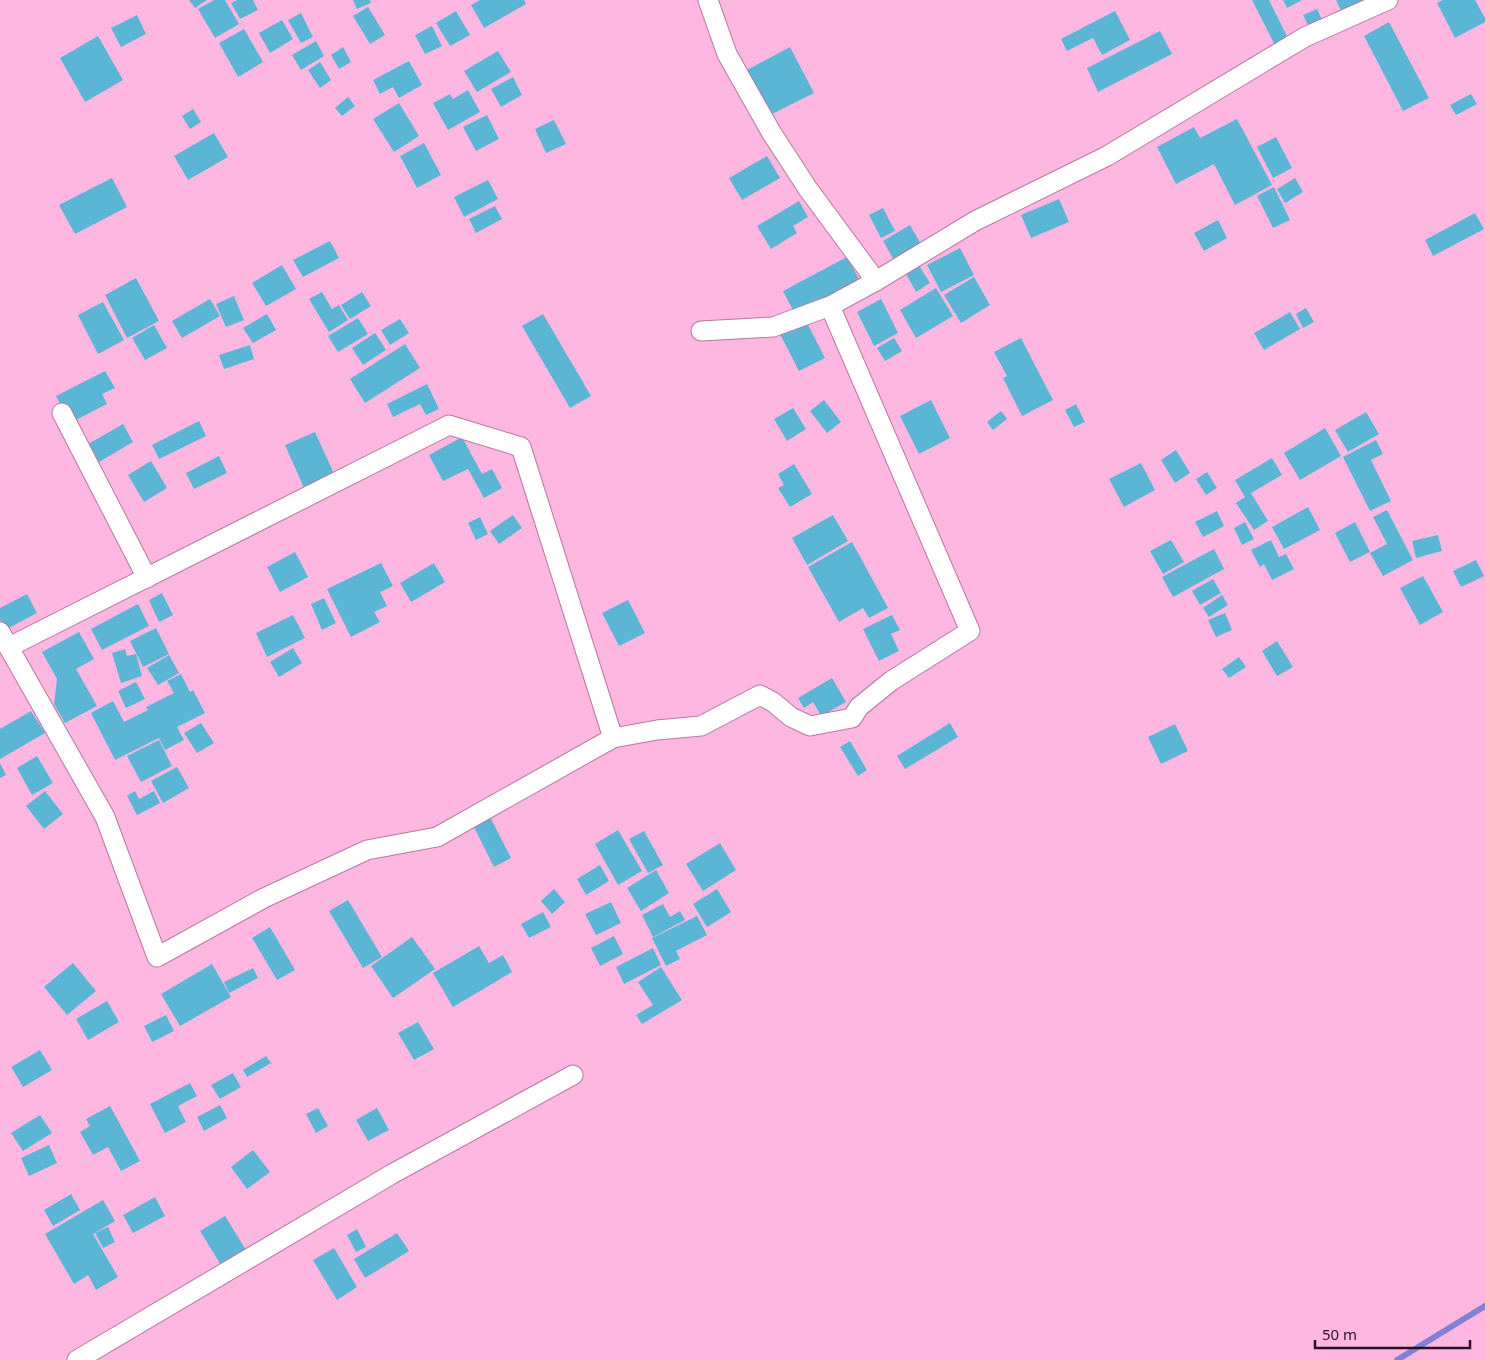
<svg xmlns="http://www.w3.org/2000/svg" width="1485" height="1360" viewBox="0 0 1485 1360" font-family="'Noto Sans',sans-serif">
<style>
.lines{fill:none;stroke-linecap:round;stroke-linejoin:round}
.stream{stroke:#8281d3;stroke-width:6}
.building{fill:#5bb5d4}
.minor-casing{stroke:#b9779f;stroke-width:21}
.minor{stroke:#fff;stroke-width:19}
</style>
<rect width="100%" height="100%" fill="#feb7e1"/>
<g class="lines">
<polyline class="stream" points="1397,1360 1485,1306"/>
</g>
<g class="building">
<polygon points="189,0 207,0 195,8"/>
<polygon points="214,0 225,0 239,24 215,38 198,9"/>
<polygon points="237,0 253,0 258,10 240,19 231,3"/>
<polygon points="353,0 370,0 371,3 357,9"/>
<polygon points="480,0 524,0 526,4 484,28 471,5"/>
<polygon points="1252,0 1269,0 1288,38 1275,45"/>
<polygon points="1283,0 1302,0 1287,8"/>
<polygon points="1336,0 1371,0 1342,13"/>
<polygon points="1443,0 1475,0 1485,18 1485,22 1455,38 1437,3"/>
<polygon points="368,7 385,35 370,44 353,16"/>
<polygon points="1317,9 1323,22 1310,29 1303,15"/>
<polygon points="456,11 470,35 450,46 436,23"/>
<polygon points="1115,11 1130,40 1102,55 1093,38 1067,51 1061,39"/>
<polygon points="301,13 313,37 301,43 288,20"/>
<polygon points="137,15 146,34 121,47 111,28"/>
<polygon points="282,20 293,39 270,53 259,33"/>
<polygon points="1389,22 1429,98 1403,111 1364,36"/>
<polygon points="432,26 442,46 425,54 415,35"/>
<polygon points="244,29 263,62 238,77 219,43"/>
<polygon points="1160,31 1172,54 1098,92 1087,68"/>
<polygon points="98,36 123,80 85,102 60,58"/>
<polygon points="316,41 324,56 301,70 292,55"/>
<polygon points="343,47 351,62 339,69 331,55"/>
<polygon points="790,47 814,93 768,116 745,71"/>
<polygon points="498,51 511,72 477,92 464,71"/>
<polygon points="409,61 422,85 399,98 393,87 380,94 373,80"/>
<polygon points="320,62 331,80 320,88 308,70"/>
<polygon points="513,77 522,95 501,107 491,89"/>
<polygon points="468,90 480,112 448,130 433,103 450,94 453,99"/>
<polygon points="1471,94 1477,104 1456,115 1450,105"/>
<polygon points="348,97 355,106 342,116 335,108"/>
<polygon points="399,103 419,136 394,152 373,119"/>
<polygon points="193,109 201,122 190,129 182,116"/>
<polygon points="487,115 499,139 476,151 463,127"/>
<polygon points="1237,119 1272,185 1235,205 1214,164 1176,184 1157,147 1194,127 1200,138"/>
<polygon points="554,120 566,144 546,153 535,129"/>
<polygon points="214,133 228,157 188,180 174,156"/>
<polygon points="1276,137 1292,168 1273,178 1257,147"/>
<polygon points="424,143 441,175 417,188 400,156"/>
<polygon points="767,156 780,178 742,200 729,178"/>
<polygon points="112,178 127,207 75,234 59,205"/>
<polygon points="1295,178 1303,192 1285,203 1277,189"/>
<polygon points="488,180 498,199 464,217 454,197"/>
<polygon points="1274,187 1290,220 1273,228 1257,196"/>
<polygon points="1059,199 1069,222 1031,238 1021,215"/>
<polygon points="799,201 808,217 793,226 797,233 771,249 757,226"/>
<polygon points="495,206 502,219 476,233 469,219"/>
<polygon points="883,208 895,231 881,238 869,215"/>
<polygon points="1475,213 1484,229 1433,256 1425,240"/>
<polygon points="1218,220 1227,238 1204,251 1194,233"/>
<polygon points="910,225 922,246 895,262 883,241"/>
<polygon points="330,241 339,258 303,277 293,260"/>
<polygon points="960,248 974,275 941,292 927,265"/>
<polygon points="847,257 860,281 796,316 783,291"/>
<polygon points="918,264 930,283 916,292 905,272"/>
<polygon points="282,265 296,289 266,306 252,283"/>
<polygon points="974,277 990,305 961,323 944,295"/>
<polygon points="136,278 159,321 127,338 105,295"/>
<polygon points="936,288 953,316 916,338 900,310"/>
<polygon points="322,292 332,309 339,305 348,320 329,332 309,299"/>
<polygon points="362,292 371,306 350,319 341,305"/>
<polygon points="234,296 244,320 226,327 216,304"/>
<polygon points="210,299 220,316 182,338 172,321"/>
<polygon points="881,299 898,333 874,346 857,312"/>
<polygon points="103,302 124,340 98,354 78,315"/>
<polygon points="1306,308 1314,322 1303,328 1296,314"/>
<polygon points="1290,312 1300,329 1264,350 1254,333"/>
<polygon points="267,314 276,330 253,343 243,328"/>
<polygon points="543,314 591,396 570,408 522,326"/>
<polygon points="358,318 368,334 338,352 328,336"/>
<polygon points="400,319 409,333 390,345 381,330"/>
<polygon points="806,321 825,358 799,371 780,334"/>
<polygon points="154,325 167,348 145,360 132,338"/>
<polygon points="375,333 386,350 363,365 352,348"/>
<polygon points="894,338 902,351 885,361 877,348"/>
<polygon points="1021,338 1053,400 1022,416 1003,378 1007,376 994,352"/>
<polygon points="405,344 420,368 365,403 350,379"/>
<polygon points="250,345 254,359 224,369 219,355"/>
<polygon points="105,371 115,388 102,394 107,404 70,423 56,396"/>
<polygon points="427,384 439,409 426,415 420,404 393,417 387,404"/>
<polygon points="824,400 841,422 827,433 810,411"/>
<polygon points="931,400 950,438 919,454 900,416"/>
<polygon points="1076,404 1085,422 1074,427 1065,410"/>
<polygon points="793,408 806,429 787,441 774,419"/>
<polygon points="1001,411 1007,419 993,430 987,422"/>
<polygon points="1366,412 1379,434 1348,452 1335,430"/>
<polygon points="199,421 206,436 159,459 152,445"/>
<polygon points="123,424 133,442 94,465 83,447"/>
<polygon points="1325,428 1341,456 1300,480 1284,453"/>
<polygon points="315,432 335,476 305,490 285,445"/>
<polygon points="462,437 482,474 492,469 502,488 484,498 468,469 443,481 429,455"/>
<polygon points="1376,440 1383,454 1371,460 1391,501 1370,511 1343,457"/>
<polygon points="1176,450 1190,473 1175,483 1161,460"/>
<polygon points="219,456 227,473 194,489 186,473"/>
<polygon points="1272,458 1282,475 1251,493 1268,521 1254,530 1236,503 1245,497 1235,480"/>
<polygon points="151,461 167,488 144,502 128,475"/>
<polygon points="1141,463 1155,490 1124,507 1109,479"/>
<polygon points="794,464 812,494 790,507 778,488 784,485 778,474"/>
<polygon points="1207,472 1217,488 1206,495 1196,479"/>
<polygon points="1308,507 1320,530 1284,549 1272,527"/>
<polygon points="1387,510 1413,560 1383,576 1370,553 1387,544 1373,517"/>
<polygon points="1217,511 1224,526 1203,537 1195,522"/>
<polygon points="513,515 522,528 499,544 490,531"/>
<polygon points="833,515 848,541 807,565 792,538"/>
<polygon points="480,517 488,534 476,540 468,523"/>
<polygon points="1245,522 1254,539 1242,545 1234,528"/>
<polygon points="1355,522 1370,552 1350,562 1335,533"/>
<polygon points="1438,535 1442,551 1416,558 1412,541"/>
<polygon points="1171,540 1184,562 1163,574 1150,551"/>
<polygon points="1271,540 1279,557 1286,554 1294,569 1272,580 1264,564 1260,567 1251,550"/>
<polygon points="852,542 888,608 869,618 863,608 839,622 808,567"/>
<polygon points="1214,549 1224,569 1173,597 1162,577"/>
<polygon points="295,552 308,577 280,592 267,567"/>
<polygon points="1476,560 1484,576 1461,587 1453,571"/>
<polygon points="381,563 393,586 380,592 387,606 374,612 380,622 351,637 327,589"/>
<polygon points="434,563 445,582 411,602 400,583"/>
<polygon points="1423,576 1443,612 1420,625 1400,588"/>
<polygon points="1213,579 1221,593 1200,605 1192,591"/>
<polygon points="162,593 173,615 159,622 149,600"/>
<polygon points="27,594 37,613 5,630 0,620 0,608"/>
<polygon points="1222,595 1228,605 1209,617 1203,608"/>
<polygon points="324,598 336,623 322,630 311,604"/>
<polygon points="628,600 645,633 619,646 602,613"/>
<polygon points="138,604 149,626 102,650 91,629"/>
<polygon points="1225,613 1232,630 1216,637 1208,620"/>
<polygon points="293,615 305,638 267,657 256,633"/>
<polygon points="892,615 900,630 891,634 899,651 879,661 863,629"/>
<polygon points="156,628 169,654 143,667 130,641"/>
<polygon points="79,632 94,659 76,669 97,706 65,723 54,704 57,679 42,652"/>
<polygon points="1277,641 1293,667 1277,676 1262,651"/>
<polygon points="293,648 302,663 279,677 270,662"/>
<polygon points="125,649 127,656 136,654 142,676 121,683 112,653"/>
<polygon points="169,655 179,673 158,685 147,668"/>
<polygon points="1239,657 1246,667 1229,678 1222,669"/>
<polygon points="181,674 190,692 193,690 205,713 177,727 184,740 165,750 159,738 115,760 91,713 113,701 124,722 148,710 146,707 174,693 167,681"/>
<polygon points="832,678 846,702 821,716 813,702 804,708 798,698"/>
<polygon points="136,682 145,699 126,708 118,691"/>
<polygon points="31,711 45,733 0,759 0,729"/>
<polygon points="201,723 214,743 197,753 184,733"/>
<polygon points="950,723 958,737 905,769 897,756"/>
<polygon points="1175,724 1188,751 1161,764 1148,737"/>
<polygon points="159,740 172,766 141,782 127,756"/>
<polygon points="850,741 867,770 858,776 840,747"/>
<polygon points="37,756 53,783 32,795 17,768"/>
<polygon points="0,763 6,775 0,778"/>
<polygon points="177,767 189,788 163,803 151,781"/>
<polygon points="45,791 63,814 44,829 26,806"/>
<polygon points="135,791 139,799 154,791 160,803 137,815 127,796"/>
<polygon points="489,815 511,858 494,867 472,823"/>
<polygon points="618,830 642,871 618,885 595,844"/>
<polygon points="644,831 663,865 648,873 629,839"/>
<polygon points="720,843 736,870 703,891 686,864"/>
<polygon points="600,865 609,881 586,895 577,879"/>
<polygon points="656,870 669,893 641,911 627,888"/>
<polygon points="554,889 565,902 552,914 541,901"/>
<polygon points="717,889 731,912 707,927 693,904"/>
<polygon points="348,900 382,957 363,968 329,911"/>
<polygon points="611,902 621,923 596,935 585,914"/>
<polygon points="663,904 670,917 680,911 685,920 653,937 642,915"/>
<polygon points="543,912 551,927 529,938 521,924"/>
<polygon points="697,916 707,935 676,951 680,959 666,966 652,938"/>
<polygon points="270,927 295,970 277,980 252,938"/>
<polygon points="614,936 623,954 600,966 591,948"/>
<polygon points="412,937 435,969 393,998 371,966"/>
<polygon points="479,946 489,963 503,955 512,972 453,1007 433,973"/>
<polygon points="653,948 661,965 624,984 616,967"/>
<polygon points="73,963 96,991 67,1015 44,987"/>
<polygon points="212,964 231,997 180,1026 161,994"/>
<polygon points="661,967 682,1000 642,1024 636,1015 653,1005 638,982"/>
<polygon points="253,968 258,978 229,993 224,982"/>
<polygon points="107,1001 119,1022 88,1040 76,1019"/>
<polygon points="166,1015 174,1031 152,1042 144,1026"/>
<polygon points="418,1022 434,1049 414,1060 398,1033"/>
<polygon points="40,1050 52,1070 23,1087 11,1067"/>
<polygon points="266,1056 271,1063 247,1077 243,1070"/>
<polygon points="233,1073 241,1087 220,1099 211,1085"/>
<polygon points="190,1083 197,1096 178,1106 186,1122 165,1133 150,1104"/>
<polygon points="220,1105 227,1118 204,1131 197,1117"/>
<polygon points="110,1106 140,1161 121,1171 108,1147 93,1155 80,1132 90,1126 86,1119"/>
<polygon points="318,1108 328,1126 316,1133 306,1114"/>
<polygon points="377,1108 389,1130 368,1141 356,1120"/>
<polygon points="40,1115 52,1133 23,1151 11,1133"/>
<polygon points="49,1145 57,1163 29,1176 21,1158"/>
<polygon points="253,1150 270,1172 247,1189 231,1167"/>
<polygon points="71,1194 80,1210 53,1226 44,1210"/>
<polygon points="155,1197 165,1216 133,1233 123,1215"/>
<polygon points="103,1200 115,1221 93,1234 118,1277 96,1290 88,1275 74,1284 45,1234"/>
<polygon points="225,1216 246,1250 221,1265 200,1231"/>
<polygon points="108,1227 115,1242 103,1248 95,1233"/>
<polygon points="357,1229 366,1247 356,1252 347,1235"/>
<polygon points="397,1233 409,1251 365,1278 354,1259"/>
<polygon points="334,1248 357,1287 337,1300 313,1260"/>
</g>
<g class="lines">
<defs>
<g id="minor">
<polyline points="708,0 727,54 771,132 808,189 876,281"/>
<polyline points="701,331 773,327 830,306 876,281 975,221 1107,156 1305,37 1388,0"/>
<polyline points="62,413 147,578"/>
<polyline points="0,632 105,817 157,957 264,898 367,850 437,837 613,738 657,730 701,726 760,695 773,702 791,717 810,726 852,718 859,707 891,681 970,631 830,306"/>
<polyline points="9,647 449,425 521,447 613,738"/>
<polyline points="77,1360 392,1174 573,1075"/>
</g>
</defs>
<use href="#minor" class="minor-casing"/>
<use href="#minor" class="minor"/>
</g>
<path d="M1315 1340v8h155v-8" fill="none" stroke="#2a1120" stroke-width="2.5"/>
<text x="1322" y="1340" font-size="15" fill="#2a1120" stroke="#feb7e1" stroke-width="4" paint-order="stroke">50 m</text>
</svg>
